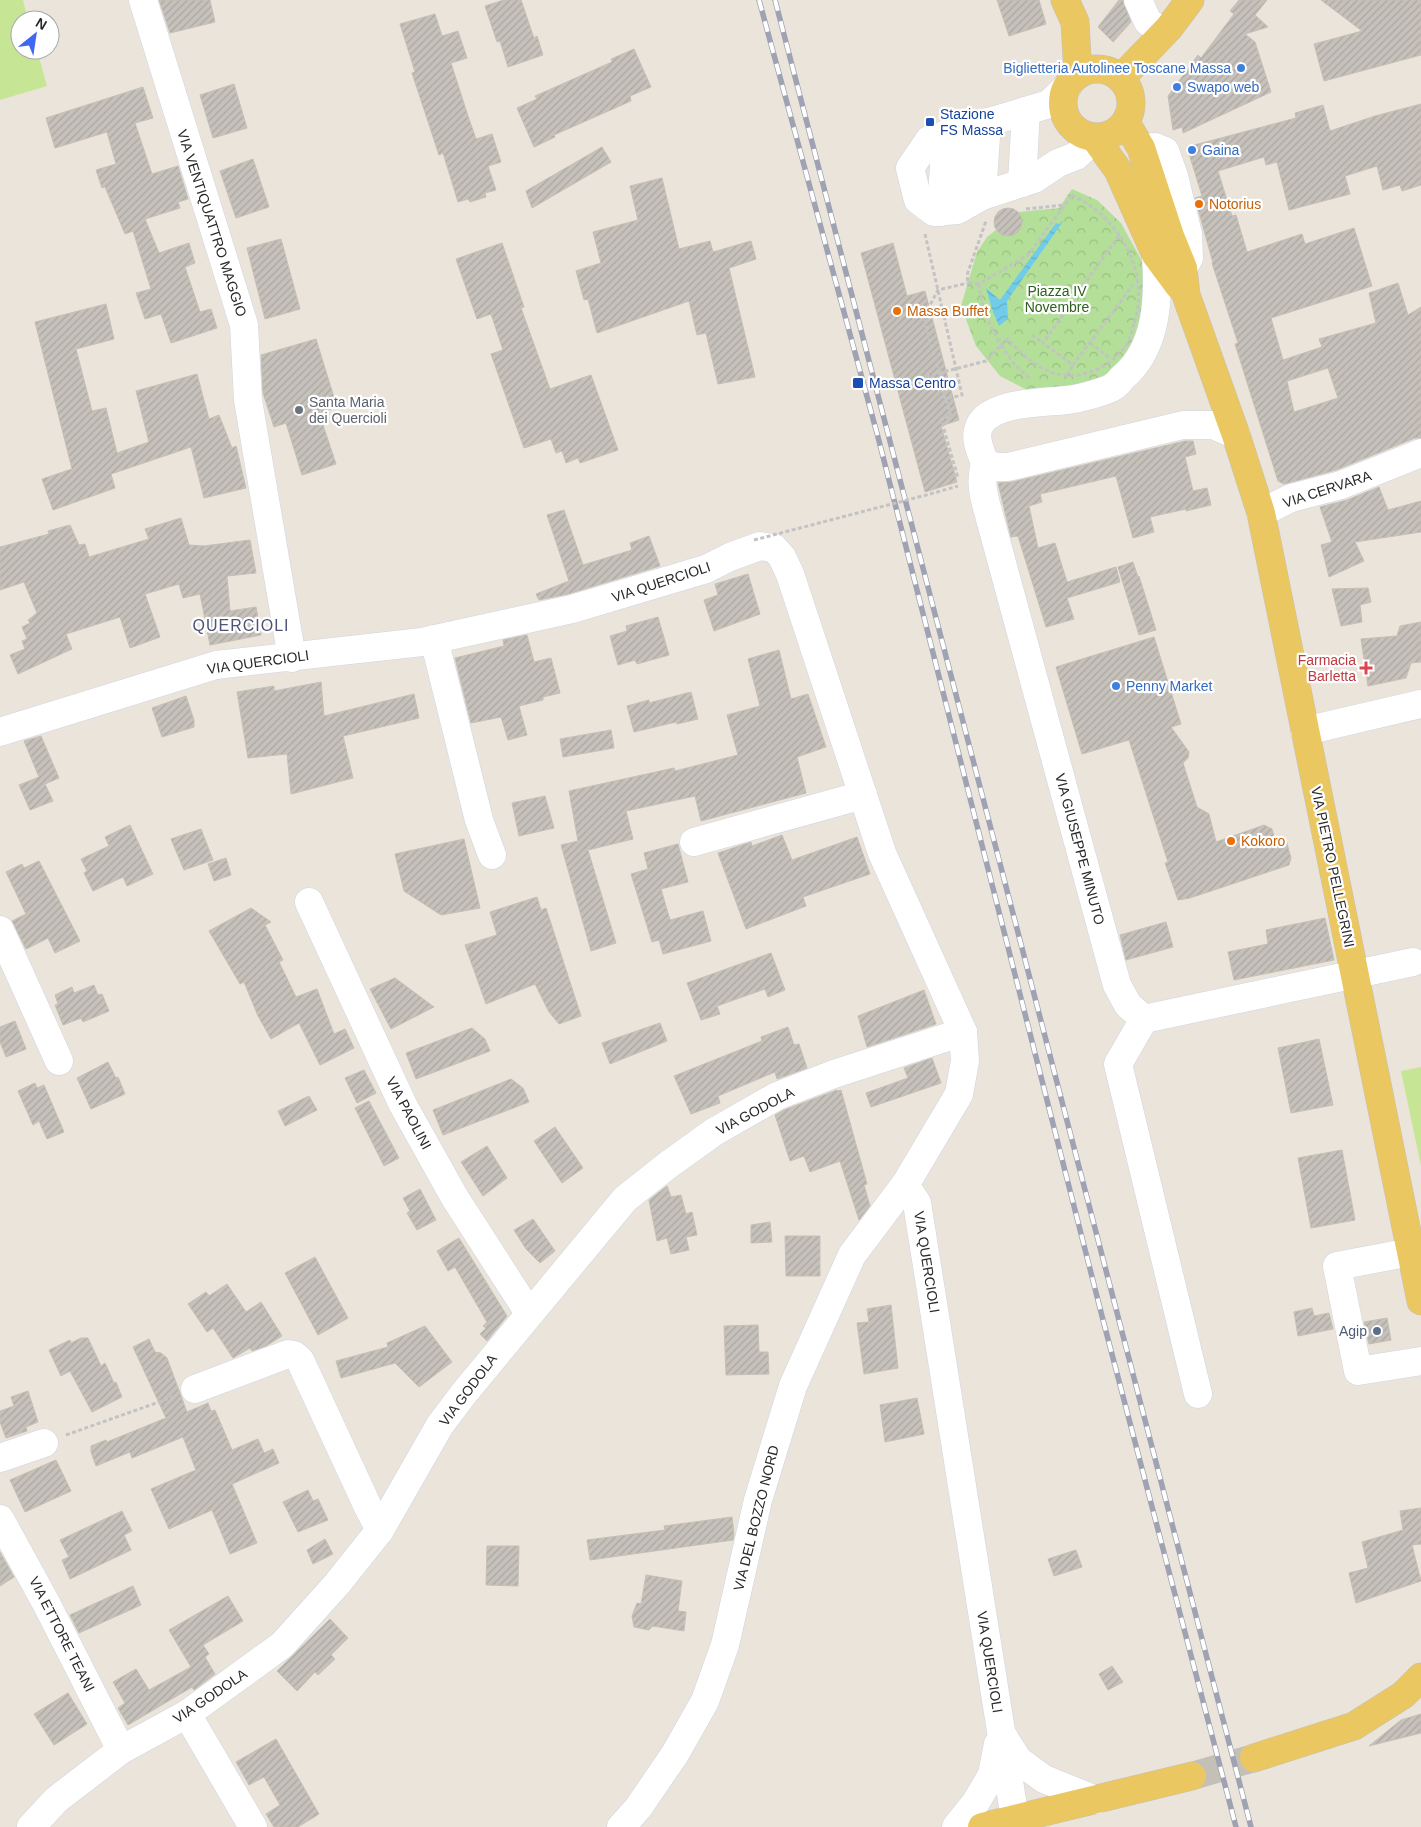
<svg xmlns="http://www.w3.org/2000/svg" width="1421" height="1827" viewBox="0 0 1421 1827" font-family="Arial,sans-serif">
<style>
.grass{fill:#b3df99}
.forest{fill:url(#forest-crowns)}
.pitch{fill:#c6e695}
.water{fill:url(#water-waves)}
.building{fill:url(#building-hatch);stroke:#c6bfb5;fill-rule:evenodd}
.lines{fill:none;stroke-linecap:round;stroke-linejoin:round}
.major-tunnel{stroke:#c4bfb7;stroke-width:28;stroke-dasharray:28 14;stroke-linecap:butt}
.minor-casing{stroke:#d0d4e1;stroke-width:29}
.major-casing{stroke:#c3c3c3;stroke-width:29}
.path{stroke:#c3c3c3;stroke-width:3;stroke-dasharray:4 2.5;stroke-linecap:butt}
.minor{stroke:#fff;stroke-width:28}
.major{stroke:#eac760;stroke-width:28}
.rail-casing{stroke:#9ea2b3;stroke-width:5.5}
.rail{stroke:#fff;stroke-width:4;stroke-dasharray:11;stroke-linecap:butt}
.path-bridge{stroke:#c3c3c3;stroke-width:3;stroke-dasharray:4 2.5;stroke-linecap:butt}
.shop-dot{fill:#3f7fe0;stroke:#fff;stroke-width:2}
.transit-dot{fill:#1a4fb4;stroke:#fff;stroke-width:2}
.food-dot{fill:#e8710a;stroke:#fff;stroke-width:2}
.worship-dot{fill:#6b7280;stroke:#fff;stroke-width:2}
.health-dot{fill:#e0444e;stroke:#fff;stroke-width:2}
.service-dot{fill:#5c6f8a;stroke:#fff;stroke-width:2}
.labels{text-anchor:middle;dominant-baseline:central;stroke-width:4.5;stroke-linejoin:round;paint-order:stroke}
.shop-label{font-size:14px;fill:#366cbe;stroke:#fff;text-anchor:start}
.transit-label{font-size:14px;fill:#164399;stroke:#fff;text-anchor:start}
.food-label{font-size:14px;fill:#c56008;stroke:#fff;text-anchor:start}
.street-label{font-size:14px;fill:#292929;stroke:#fff}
.park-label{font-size:14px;fill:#2c621c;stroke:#fff}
.worship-label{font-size:14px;fill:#5b616d;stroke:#fff;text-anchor:start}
.health-label{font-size:14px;fill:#be3a42;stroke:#fff;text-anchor:end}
.service-label{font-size:14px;fill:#4e5e75;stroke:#fff;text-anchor:end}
.quarter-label{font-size:16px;letter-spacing:1px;fill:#4b5477;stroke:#fff}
</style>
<defs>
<pattern id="forest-crowns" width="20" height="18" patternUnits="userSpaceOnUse" patternTransform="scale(1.25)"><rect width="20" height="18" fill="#b3df99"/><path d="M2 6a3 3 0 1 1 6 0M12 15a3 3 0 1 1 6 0" fill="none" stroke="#9abf84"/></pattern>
<pattern id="water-waves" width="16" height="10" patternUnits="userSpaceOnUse" patternTransform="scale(1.25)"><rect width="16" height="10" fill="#71cce9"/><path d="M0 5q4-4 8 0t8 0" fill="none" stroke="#62afc8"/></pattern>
<pattern id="building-hatch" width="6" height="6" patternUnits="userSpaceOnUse" patternTransform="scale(1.25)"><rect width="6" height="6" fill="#c6c1bb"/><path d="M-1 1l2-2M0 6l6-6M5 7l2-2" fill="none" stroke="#aaa6a1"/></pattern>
</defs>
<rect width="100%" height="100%" fill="#ebe4db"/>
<polygon class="grass" points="1005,210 1010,210 1017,214 1001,232 995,223 1000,213"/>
<polygon class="forest" points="1072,189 1097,200 1121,223 1143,263 1148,297 1143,334 1125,364 1089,387 1031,392 1000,376 976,346 961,306 977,252 987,237 1019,212 1059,208"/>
<g class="pitch">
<polygon points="0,0 23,0 28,20 20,20 20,50 37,50 47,86 0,100"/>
<polygon points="1421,1067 1421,1166 1401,1071"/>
</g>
<polygon class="water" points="1064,220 1007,301 1008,319 999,326 993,312 986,288 1000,300 1056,223 1059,224"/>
<g class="building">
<polygon points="159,0 210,0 215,22 170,33"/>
<polygon points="504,0 521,0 534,38 537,36 543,55 508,67 500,41 497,42 485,6"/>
<polygon points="997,0 1039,0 1046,24 1009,36"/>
<polygon points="1119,0 1123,0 1131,22 1113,42 1098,27"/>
<polygon points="1239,0 1267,0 1255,15 1268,27 1245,34 1255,42 1271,92 1183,133 1182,127 1173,130 1168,96 1198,55 1201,58 1234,14 1230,11"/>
<polygon points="1321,0 1421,0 1421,55 1324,81 1314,44 1362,31"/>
<polygon points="435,14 442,36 458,31 467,58 451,63 468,116 476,139 492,134 501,162 488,166 496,190 485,193 486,197 470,202 468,199 458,202 443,153 439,155 412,73 415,72 400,24"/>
<polygon points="634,49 651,87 630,96 631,101 554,135 555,137 534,147 517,108 537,99 535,96 612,62 611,59"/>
<polygon points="234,84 247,128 213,138 200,95"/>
<polygon points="143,87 153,118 135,123 152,174 178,166 188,199 178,202 180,208 145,219 159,253 189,243 195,263 185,267 200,312 211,309 217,328 171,343 161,314 145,319 136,293 151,289 133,231 125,234 105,187 102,188 96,170 116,164 107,132 55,148 46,118"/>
<path d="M1421,104V185L1402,191L1400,185L1383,190L1377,166L1345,176L1350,194L1289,210L1277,162L1266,165L1264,157L1218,171L1232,216L1236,215L1247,252L1302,234L1305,244L1354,228L1372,286L1271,318L1283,360L1322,347L1319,339L1376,323L1369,293L1398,283L1408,315L1421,307V438H1415L1336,470L1284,484L1278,481L1235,344L1238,343L1212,263H1213L1195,198L1202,196L1187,147L1296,118L1295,113L1323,105L1330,131L1375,116ZM1328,368L1338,398L1294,412L1287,381Z"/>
<polygon points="602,147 611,162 532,208 526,191"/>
<polygon points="253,159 269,207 236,218 220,171"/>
<polygon points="662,178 679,249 710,241 713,252 751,241 756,259 729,268 755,377 718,384 706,333 697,335 689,301 597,333 588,299 584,300 576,271 601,263 593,232 638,220 630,186"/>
<circle cx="1008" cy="222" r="14"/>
<polygon points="281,239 300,309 265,319 247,248"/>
<polygon points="502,243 524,307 521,308 550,389 591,375 618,450 580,463 578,458 566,463 562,451 556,453 551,439 524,448 491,354 503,350 491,314 477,319 456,259"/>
<polygon points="893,243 907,296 925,291 959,420 941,426 957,482 925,492 861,253"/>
<polygon points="106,304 114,339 76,349 92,411 106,408 117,453 149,442 136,391 197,374 209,419 219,415 232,448 236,446 246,488 204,498 191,447 111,474 115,488 53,510 42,479 72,469 35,322"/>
<polygon points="316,339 337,407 319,413 336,464 302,475 286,423 274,427 263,393 261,355"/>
<polygon points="1185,441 1193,441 1196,454 1185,457 1193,491 1207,488 1211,505 1186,511 1186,509 1150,517 1154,532 1133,538 1116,476 1040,494 1042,502 1029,506 1038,548 1055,543 1067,582 1116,567 1120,582 1067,598 1074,619 1046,627 1018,536 1011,537 998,483 1012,482"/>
<polygon points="1379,487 1388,510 1421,501 1421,532 1355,542 1364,561 1329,577 1321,545 1332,542 1320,507 1347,500"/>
<polygon points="564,510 583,565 632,550 630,543 649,536 660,566 568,594 539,600 536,594 569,581 547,515"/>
<polygon points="181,518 189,545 204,546 250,540 256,573 227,576 230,611 256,607 261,635 210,645 200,594 183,598 179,584 145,594 160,637 130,648 120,617 66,634 72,649 18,674 10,655 25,649 22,641 27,639 22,627 30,623 28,620 37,613 24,582 0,590 0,547 49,534 48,531 70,525 79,545 85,544 89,557 149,539 145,529"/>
<polygon points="1133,562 1138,577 1139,576 1156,630 1139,635 1118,567"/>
<polygon points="748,574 760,614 714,631 704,600 718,595 715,584"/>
<polygon points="1368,588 1371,602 1360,605 1362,622 1341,626 1332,589"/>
<polygon points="658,617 669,655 637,664 635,660 618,665 610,636 627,631 626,626"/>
<polygon points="1421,622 1421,662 1411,663 1406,678 1368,686 1361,639 1397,636 1400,626"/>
<polygon points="527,635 534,662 551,658 560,693 543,697 543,700 519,706 527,735 508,740 501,717 471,723 455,658 504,646 503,640"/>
<polygon points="1154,637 1181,724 1171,727 1189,752 1188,758 1183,763 1197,807 1209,814 1216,842 1264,825 1272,829 1276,843 1286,840 1291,858 1289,865 1190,898 1178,900 1165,863 1168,862 1129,740 1082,754 1056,667"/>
<polygon points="779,650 791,699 808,694 826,747 797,757 806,793 701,821 695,796 626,811 633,839 588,850 616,943 591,951 561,845 578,841 569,791 674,768 675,771 738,755 727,715 760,706 748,659"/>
<polygon points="321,682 324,716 414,694 419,718 343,736 353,778 291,794 287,754 248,758 237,692 274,686 274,691"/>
<polygon points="691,692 698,719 677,724 676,722 634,732 627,706 649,700 649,703"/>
<polygon points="186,696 194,720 194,727 162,737 152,708"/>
<polygon points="611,730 614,748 563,757 560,739"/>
<polygon points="41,736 59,778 45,784 53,801 30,810 19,785 39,777 24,741"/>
<polygon points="545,796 554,828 519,836 512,803"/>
<polygon points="130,825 153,874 127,886 123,877 93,891 84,873 87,871 81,859 109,846 105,837"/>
<polygon points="201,829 213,860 184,870 171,839"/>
<polygon points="782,835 792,860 857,837 870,874 803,897 806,906 746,929 718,853 751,842 752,846"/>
<polygon points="464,839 480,908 441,915 404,891 395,854"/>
<polygon points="678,844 688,882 661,889 670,920 703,911 711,941 663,954 659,940 652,942 631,874 648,869 644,853"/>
<polygon points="226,858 231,875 214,881 208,864"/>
<polygon points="39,861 80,941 55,953 48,938 26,949 12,921 26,914 6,872 22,864 24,868"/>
<polygon points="537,897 541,910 546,908 581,1016 559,1024 549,1012 535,984 486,1004 465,945 497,935 490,912"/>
<polygon points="251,908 271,922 265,925 283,960 279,962 296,997 317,989 334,1034 345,1029 354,1048 320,1065 299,1023 271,1039 258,1016 244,982 240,984 209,931"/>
<polygon points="1325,918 1334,960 1234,980 1228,952 1268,944 1266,930"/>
<polygon points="1166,922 1173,947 1126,960 1120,935"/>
<polygon points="771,953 785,990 768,997 765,989 717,1006 720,1014 701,1020 687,983"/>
<polygon points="395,978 434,1007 391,1029 370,989"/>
<polygon points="94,985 98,995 102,994 109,1011 83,1022 81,1018 63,1025 55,1005 58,1004 55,995 72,987 74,993"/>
<polygon points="924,990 936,1024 867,1047 858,1016"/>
<polygon points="15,1021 26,1049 6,1057 0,1042 0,1027"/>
<polygon points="660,1023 667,1041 610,1064 602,1043"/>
<polygon points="788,1027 794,1045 799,1044 807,1068 777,1079 775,1072 718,1096 720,1103 691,1114 674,1076 762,1041 761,1037"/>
<polygon points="472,1028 485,1039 490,1051 416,1079 406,1053"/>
<polygon points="1319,1039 1333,1105 1291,1113 1278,1048"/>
<polygon points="932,1058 941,1083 871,1107 866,1093 908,1078 904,1068"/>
<polygon points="108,1062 116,1078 118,1077 125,1094 91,1109 77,1078"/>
<polygon points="364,1070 376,1093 357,1103 345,1078"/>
<polygon points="511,1079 523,1088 529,1102 443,1135 433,1110"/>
<polygon points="35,1083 37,1088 44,1085 64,1132 47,1139 39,1121 33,1125 18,1091"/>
<polygon points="837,1090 837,1091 841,1090 867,1184 864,1185 870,1206 859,1220 840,1161 810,1172 804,1156 790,1161 775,1115 784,1110"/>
<polygon points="309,1096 317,1110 285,1126 278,1111"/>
<polygon points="369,1101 399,1158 384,1166 355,1108"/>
<polygon points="555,1127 583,1168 562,1183 534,1141"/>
<polygon points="487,1146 507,1178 483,1196 461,1162"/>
<polygon points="1342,1150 1355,1220 1311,1228 1298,1158"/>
<polygon points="667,1186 671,1197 681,1195 686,1214 692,1212 697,1235 686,1237 689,1250 671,1254 667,1238 657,1241 649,1200"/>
<polygon points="420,1189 436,1220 417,1230 407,1213 410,1211 403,1198"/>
<polygon points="533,1219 555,1251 540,1263 526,1249 514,1230"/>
<polygon points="770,1222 772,1242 751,1243 751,1225"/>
<polygon points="785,1236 820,1236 820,1276 786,1276"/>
<polygon points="459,1238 507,1316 487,1341 480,1334 486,1328 483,1326 487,1322 455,1267 448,1271 437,1251"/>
<polygon points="315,1257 348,1318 318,1335 285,1273"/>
<polygon points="227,1284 246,1312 261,1302 282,1336 266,1346 252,1351 250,1348 233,1358 213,1328 207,1332 188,1304 206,1292 209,1296"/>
<polygon points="891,1305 898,1368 864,1374 857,1323 869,1322 867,1309"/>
<polygon points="1312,1308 1314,1316 1329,1313 1333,1329 1298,1336 1294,1312"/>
<polygon points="1387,1318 1391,1340 1369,1344 1364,1322"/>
<polygon points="758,1325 759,1352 768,1352 769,1374 726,1375 724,1326"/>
<polygon points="425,1326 452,1362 419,1387 395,1363 341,1378 336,1361 388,1347 387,1343"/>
<polygon points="81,1338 88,1338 101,1366 105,1363 114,1383 116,1382 122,1397 92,1412 70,1371 61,1376 49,1350 70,1340 71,1343"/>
<polygon points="149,1339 155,1352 161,1353 167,1358 187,1412 208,1403 211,1411 215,1410 232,1450 258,1439 264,1453 273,1449 279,1463 232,1484 257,1543 230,1554 212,1510 169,1529 151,1489 196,1470 183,1437 132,1458 130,1452 96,1466 91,1452 91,1446 106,1440 107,1442 166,1418 133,1347"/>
<polygon points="28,1391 38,1422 26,1427 27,1431 6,1438 0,1422 0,1411 14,1406 11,1397"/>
<polygon points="917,1398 924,1434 885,1442 880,1405"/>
<polygon points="56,1460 71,1491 25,1512 10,1480"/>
<polygon points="308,1490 313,1501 318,1499 328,1520 298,1532 283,1502"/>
<polygon points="1421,1508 1421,1544 1412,1545 1421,1581 1356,1603 1349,1573 1368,1568 1362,1542 1403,1530 1400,1511"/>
<polygon points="122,1511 132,1531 124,1535 131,1550 70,1579 62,1560 69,1557 60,1540"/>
<polygon points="732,1517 734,1534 733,1540 590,1560 587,1540 665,1530 664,1526"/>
<polygon points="325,1539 333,1554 313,1564 307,1550"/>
<polygon points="487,1546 519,1546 518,1586 486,1585"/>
<polygon points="1076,1550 1082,1567 1054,1576 1048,1559"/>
<polygon points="0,1552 14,1577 0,1586"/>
<polygon points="646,1575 682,1581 678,1611 686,1612 684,1631 653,1626 649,1630 634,1627 632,1616 637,1603 641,1604"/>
<polygon points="133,1586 141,1605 79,1633 70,1615"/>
<polygon points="228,1596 243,1621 203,1645 209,1654 205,1657 215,1674 194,1690 192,1687 128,1725 118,1708 125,1703 113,1682 136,1669 149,1690 191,1667 169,1630"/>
<polygon points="330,1619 348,1638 331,1655 335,1659 318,1675 315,1672 297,1691 277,1671"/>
<polygon points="1112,1666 1123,1682 1108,1690 1099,1674"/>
<polygon points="68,1693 87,1724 54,1745 34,1714"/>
<polygon points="1421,1714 1421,1733 1369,1746 1401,1720"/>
<polygon points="276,1739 319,1814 298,1827 274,1827 266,1814 280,1805 264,1777 249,1785 236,1762"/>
</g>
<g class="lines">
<polyline class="major-tunnel" points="1192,1776 1254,1758"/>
<defs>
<g id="minor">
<polyline points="143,0 244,325 248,400 292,658"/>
<polyline points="1138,0 1148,22 1164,32"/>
<polyline points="1067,87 1049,104 929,140 910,168 918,200 934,212 957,210 982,196 1034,179 1058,163 1076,156 1095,138"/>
<polyline points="1141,148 1155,147 1165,151 1174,176 1188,234 1189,258 1183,268"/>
<polyline points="1022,183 1026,111"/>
<polyline points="982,196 987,122"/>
<polyline points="961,208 967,128"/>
<polyline points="941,212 946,134"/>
<path d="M985,463C981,478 982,489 986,504L1117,985L1128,1005L1144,1019"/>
<path d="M985,463C981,453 975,440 978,430C985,401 1043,403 1067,400C1078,399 1100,393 1111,388C1115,386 1119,382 1122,378C1158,348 1159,297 1156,255"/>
<polyline points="985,463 996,467 1008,467 1183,425 1213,425 1236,435"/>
<polyline points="1261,513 1291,498 1341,485 1421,453"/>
<polyline points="434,639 479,820 492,855"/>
<polyline points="1305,731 1421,704"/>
<polyline points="0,732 216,665 422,642 572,609 706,569 730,557 760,546 774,548 782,557 790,574 882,853 963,1032 965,1061 959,1094 905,1185 917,1203 1015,1819"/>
<polyline points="694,842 863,795"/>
<polyline points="309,902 403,1105 455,1198 529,1313"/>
<polyline points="0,930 59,1061"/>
<polyline points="1144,1019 1118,1064 1198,1394"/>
<polyline points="1144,1019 1413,962"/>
<polyline points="1411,1252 1337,1266 1358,1371 1421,1361"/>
<polyline points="195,1389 288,1354 294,1355 300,1360 368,1507 380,1530"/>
<polyline points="0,1458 44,1443"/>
<polyline points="0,1519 46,1603 121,1750"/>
<polyline points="187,1714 253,1827"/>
<polyline points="1003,1736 1018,1760 1044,1779 1096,1800"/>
<polyline points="31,1827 56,1800 121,1750 187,1714 282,1645 337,1584 380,1530 440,1425 465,1392 625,1199 668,1165 714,1132 777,1096 834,1074 963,1032"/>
<polyline points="621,1827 638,1808 675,1754 705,1701 725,1645 758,1500 793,1386 852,1255 907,1182"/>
<polyline points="956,1827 976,1802 992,1775 998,1744"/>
</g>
<g id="major">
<polyline points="1065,0 1075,22 1078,75"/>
<circle cx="1097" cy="103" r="34"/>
<polyline points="1121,78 1169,28 1190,0"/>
<polyline points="1126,123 1141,148 1170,236 1183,268 1186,295 1236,435 1261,513 1421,1301"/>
<polyline points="1095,138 1118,170 1156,255 1179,286"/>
<polyline points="1254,1758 1354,1726 1403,1695 1421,1677"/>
<polyline points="982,1827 1192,1776"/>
</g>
</defs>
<use href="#minor" class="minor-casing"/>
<use href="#major" class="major-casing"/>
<g class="path">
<path d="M1072,195C1119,217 1151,272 1134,324C1132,329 1131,337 1128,342C1111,369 1076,384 1046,370C1030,363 1019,351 1008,339L1001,345C989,324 981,309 979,284L1028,255Z"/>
<polyline points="1026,209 1064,205"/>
<polyline points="925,234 962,395 946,399 951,417 941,419 958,478"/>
<polyline points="1119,235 1043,343 1073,365 1133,285"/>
<polyline points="979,284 968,283 967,275 986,221"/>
<polyline points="1032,335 1043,343"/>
<polyline points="1090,343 1109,357"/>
<polyline points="1067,375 1073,365"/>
<polyline points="888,386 986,361 1001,345 1014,364 1029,378"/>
<polyline points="945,399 922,308 929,307 938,290 968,283"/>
<polyline points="930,494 958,486"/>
<polyline points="66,1435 173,1397"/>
</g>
<use href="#minor" class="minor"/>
<use href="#major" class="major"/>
<defs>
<g id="rail">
<polyline points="759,0 878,437 1103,1320 1236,1827"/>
<polyline points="775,0 1251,1827"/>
</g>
</defs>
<use href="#rail" class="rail-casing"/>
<use href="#rail" class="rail"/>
<polyline class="path-bridge" points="754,540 930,494"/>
</g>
<g class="shop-dot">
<circle cx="1241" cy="68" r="5"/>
<circle cx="1177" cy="87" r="5"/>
<circle cx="1192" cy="150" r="5"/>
<circle cx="1116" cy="686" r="5"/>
</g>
<g class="transit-dot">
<rect x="925" y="117" width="10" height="10" rx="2.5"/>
<rect x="852" y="377" width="12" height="12" rx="2.5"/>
</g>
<g class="food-dot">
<circle cx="1199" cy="204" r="5"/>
<circle cx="897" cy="311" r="5"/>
<circle cx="1231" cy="841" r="5"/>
</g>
<circle class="worship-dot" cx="299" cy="410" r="5"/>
<path class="health-dot" d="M1363.5 660.5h5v5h5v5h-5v5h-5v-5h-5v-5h5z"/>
<circle class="service-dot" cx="1377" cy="1331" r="5"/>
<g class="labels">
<g class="shop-label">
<text x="1231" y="68" text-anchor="end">Biglietteria Autolinee Toscane Massa</text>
<text x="1187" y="87">Swapo web</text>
<text x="1202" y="150">Gaina</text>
<text x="1126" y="686">Penny Market</text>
</g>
<g class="transit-label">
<text x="940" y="114">Stazione<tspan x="940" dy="16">FS Massa</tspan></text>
<text x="869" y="383">Massa Centro</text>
</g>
<g class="food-label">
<text x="1209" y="204">Notorius</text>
<text x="907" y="311">Massa Buffet</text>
<text x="1241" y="841">Kokoro</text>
</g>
<g class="street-label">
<text transform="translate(212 223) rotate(72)">VIA VENTIQUATTRO MAGGIO</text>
<text transform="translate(1327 489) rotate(-18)">VIA CERVARA</text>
<text transform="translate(661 582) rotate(-18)">VIA QUERCIOLI</text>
<text transform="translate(258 662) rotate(-8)">VIA QUERCIOLI</text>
<text transform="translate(1080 849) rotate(75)">VIA GIUSEPPE MINUTO</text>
<text transform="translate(1333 867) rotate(78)">VIA PIETRO PELLEGRINI</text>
<text transform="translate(755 1111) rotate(-28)">VIA GODOLA</text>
<text transform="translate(409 1113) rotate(62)">VIA PAOLINI</text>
<text transform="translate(927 1262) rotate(81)">VIA QUERCIOLI</text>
<text transform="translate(468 1390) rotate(-53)">VIA GODOLA</text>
<text transform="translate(756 1518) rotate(-76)">VIA DEL BOZZO NORD</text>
<text transform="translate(62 1634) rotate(63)">VIA ETTORE TEANI</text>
<text transform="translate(990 1662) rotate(81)">VIA QUERCIOLI</text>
<text transform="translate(210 1696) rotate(-34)">VIA GODOLA</text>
</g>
<g class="park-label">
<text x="1057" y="291">Piazza IV<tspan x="1057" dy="16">Novembre</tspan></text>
</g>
<g class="worship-label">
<text x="309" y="402">Santa Maria<tspan x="309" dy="16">dei Quercioli</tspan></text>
</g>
<g class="health-label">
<text x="1356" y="660">Farmacia<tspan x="1356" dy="16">Barletta</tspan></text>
</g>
<g class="service-label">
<text x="1367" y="1331">Agip</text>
</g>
<g class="quarter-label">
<text x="241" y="625">QUERCIOLI</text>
</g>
</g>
<g transform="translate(35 35) rotate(30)"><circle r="24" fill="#ffffff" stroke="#a9a9a9"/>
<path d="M0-4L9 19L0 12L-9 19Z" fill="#4166f2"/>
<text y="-8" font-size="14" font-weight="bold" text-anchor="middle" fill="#292929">N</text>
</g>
</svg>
